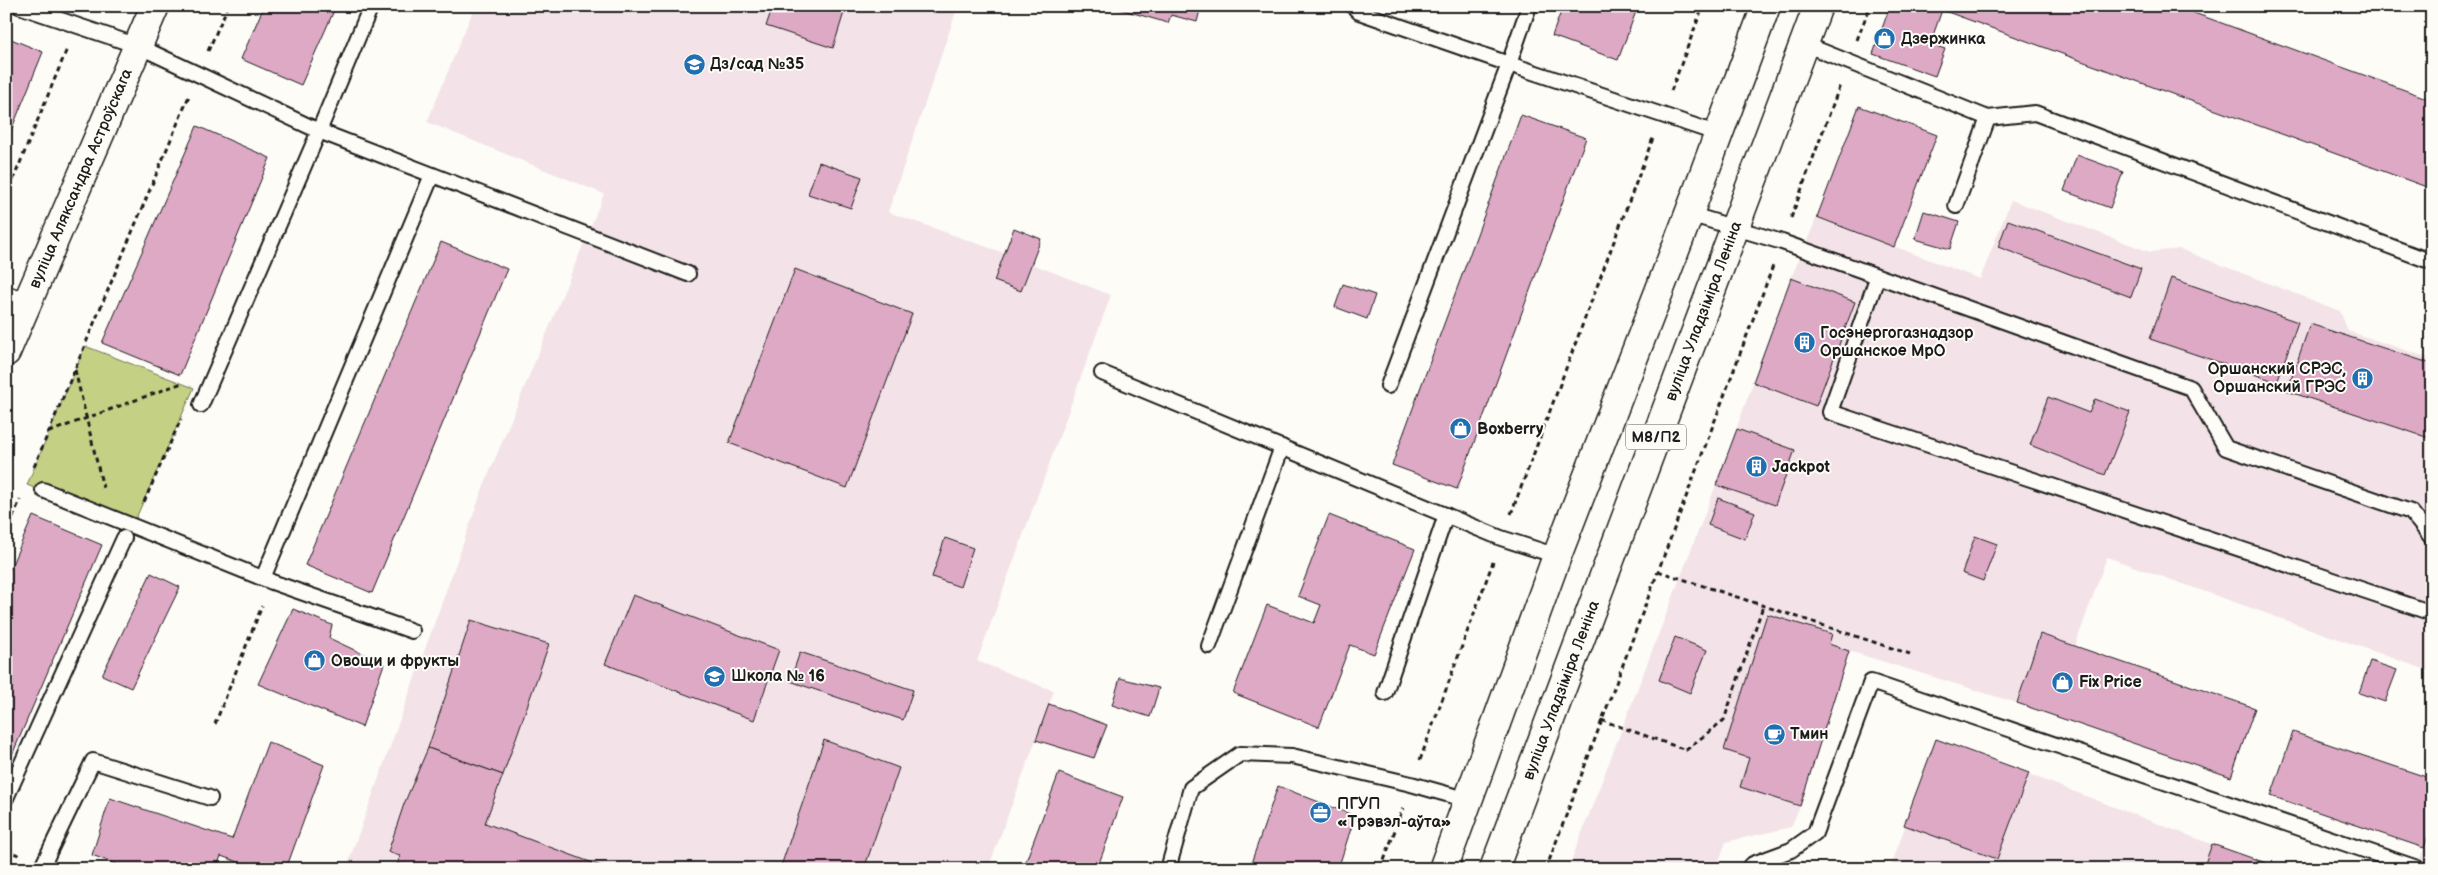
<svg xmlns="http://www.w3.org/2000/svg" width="2438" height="875" viewBox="0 0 2438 875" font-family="'Balsamiq Sans',sans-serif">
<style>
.built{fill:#f3e3e8}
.green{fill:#c4d084;stroke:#707650}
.building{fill:#dda9c5;stroke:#1c1c1c}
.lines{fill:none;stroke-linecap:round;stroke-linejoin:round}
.service-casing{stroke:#1c1c1c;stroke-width:18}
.tertiary-casing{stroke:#1c1c1c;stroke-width:31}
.primary-casing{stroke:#1c1c1c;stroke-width:31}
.path{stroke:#1c1c1c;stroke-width:3;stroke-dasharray:5 4;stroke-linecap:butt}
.service{stroke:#fdfcf7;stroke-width:14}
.tertiary{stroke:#fdfcf7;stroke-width:28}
.primary{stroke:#fdfcf7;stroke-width:28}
.labels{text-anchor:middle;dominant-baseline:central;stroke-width:4;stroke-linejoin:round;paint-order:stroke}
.shield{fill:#fdfcf7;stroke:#605f5e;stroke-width:1}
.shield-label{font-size:15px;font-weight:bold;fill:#1c1c1c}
.poi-label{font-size:16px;font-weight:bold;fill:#1c1c1c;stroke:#fdfcf7;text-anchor:start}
.street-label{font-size:16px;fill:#1c1c1c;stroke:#fdfcf7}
</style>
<rect width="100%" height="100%" fill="#fdfcf7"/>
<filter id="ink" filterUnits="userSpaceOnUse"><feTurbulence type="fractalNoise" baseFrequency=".02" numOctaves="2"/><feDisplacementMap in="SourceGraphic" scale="10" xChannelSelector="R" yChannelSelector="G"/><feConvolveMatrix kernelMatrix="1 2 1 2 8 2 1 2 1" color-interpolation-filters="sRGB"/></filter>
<g filter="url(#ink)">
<g class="built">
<polygon points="475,6 958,6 888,212 1004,253 1014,228 1041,239 1032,264 1111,295 977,661 1054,691 988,869 346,869 483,488 604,194 427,122"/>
<polygon points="2011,200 2150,252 2180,249 2340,311 2348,331 2432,359 2432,672 2107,557 2075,646 2040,634 2017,703 1849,651 1800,806 1791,827 1726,842 1716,869 1568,869 1716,485 1791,278 1817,217 1980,279"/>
<polygon points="1936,739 2211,844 2283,869 1890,869"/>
<polygon points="2432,847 2432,869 2416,869 2424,848"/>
</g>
<polygon class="green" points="85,346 194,388 132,527 27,485"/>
<g class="building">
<polygon points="264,6 336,6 301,85 241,59"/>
<polygon points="773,6 846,6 833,48 766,26"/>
<polygon points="1109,6 1201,6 1197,22 1171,15 1168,23"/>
<polygon points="1563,6 1638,6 1618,60 1552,36"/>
<polygon points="1890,6 2175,6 2432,100 2432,189 1942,10 1930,44 1945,49 1935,76 1873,54"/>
<polygon points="6,37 43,52 6,143"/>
<polygon points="1859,106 1937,135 1894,247 1817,217"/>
<polygon points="1521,115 1586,138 1457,489 1392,465"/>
<polygon points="197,126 270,158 180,375 102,343"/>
<polygon points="2077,155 2123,172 2110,208 2064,191"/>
<polygon points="819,162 862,177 851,208 808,194"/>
<polygon points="1924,211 1959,222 1950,249 1915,239"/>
<polygon points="2008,220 2141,269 2131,297 1998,247"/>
<polygon points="1014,228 1041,239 1021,291 994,281"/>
<polygon points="441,242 507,269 372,593 305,565"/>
<polygon points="795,269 912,314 847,488 729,443"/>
<polygon points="1791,278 1855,302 1816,406 1753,382"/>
<polygon points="2171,278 2298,322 2277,382 2150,339"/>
<polygon points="1343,284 1375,295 1367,319 1335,307"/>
<polygon points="2310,324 2432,364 2432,439 2287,391"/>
<polygon points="2048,397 2089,413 2095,399 2130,412 2105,475 2030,445"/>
<polygon points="1737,429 1795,450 1775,505 1716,485"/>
<polygon points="1718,498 1755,512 1745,539 1708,525"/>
<polygon points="1329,515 1415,549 1374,654 1350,645 1319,727 1233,693 1267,605 1314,623 1321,605 1298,596"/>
<polygon points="33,516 102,545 6,769 6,578"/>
<polygon points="1975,536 1997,544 1983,581 1962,573"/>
<polygon points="945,538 973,548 960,587 932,577"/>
<polygon points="151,573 180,587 131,688 102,675"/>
<polygon points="633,595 779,650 754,720 605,664"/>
<polygon points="293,609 332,625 329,638 384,664 362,727 258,684"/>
<polygon points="1767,614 1832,634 1829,644 1849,651 1800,806 1740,787 1749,758 1724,750"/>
<polygon points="471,620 549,644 503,775 428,748"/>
<polygon points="2040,634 2255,708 2231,777 2017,703"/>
<polygon points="1675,637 1707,650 1690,693 1659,680"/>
<polygon points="800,652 913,690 903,720 790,681"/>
<polygon points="2370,661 2397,670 2385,702 2359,693"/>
<polygon points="1120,678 1159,688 1150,717 1112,705"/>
<polygon points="1049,704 1107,725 1094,758 1036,740"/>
<polygon points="2293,732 2432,779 2432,825 2424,848 2271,796"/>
<polygon points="1936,739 2029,773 1997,859 1904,825"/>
<polygon points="824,740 899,768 864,869 780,869"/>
<polygon points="268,742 324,765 286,869 258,869 221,856 216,869 129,869 92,855 110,798 232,839"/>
<polygon points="428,748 503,775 485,823 609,869 396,869 400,856 388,852 404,804"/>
<polygon points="1059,773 1123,797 1097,869 1023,869"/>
<polygon points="1278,786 1355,816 1338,869 1249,869"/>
<polygon points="2212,844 2283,869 2203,869"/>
</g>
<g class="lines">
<defs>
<g id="service">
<polyline points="19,6 138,46 319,131 201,405"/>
<polyline points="371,6 319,131 688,274"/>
<polyline points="1353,6 1359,12 1509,64 1388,386"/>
<polyline points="1529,6 1509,64 1719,134"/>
<polyline points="1804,44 1988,118 2035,113 2432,262"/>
<polyline points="1956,206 1988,118"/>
<polyline points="1689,214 1782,242 2191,388 2226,448 2411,512 2432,538"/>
<polyline points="1877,278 1830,412 2432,613"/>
<polyline points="6,293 28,302"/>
<polyline points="1102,373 1501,538 1557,556"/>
<polyline points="43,490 272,582 412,631"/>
<polyline points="263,578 432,175"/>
<polyline points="1209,646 1282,447"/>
<polyline points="1385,693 1446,515"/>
<polyline points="6,798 124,538"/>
<polyline points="41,869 93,761 210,798"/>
<polyline points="1168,869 1191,788 1240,754 1292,756 1411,784 1468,800"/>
<polyline points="1748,869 1753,864 1791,850 1815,833 1871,682 2420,869"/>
</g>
<g id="tertiary">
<path id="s1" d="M6,352L155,6"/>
</g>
<g id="primary">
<polyline points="1443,869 1557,556 1689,214 1766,6"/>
<path id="s2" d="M1494,869L1818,6"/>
</g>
</defs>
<use href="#service" class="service-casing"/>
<use href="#tertiary" class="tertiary-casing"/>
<use href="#primary" class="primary-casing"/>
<g class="path">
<polyline points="1857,40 1870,6"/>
<polyline points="208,51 228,6"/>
<polyline points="1671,91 1703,6"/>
<polyline points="6,197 67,49"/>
<polyline points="1791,218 1840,85"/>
<polyline points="75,370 103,488"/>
<polyline points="49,432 182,383"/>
<polyline points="34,467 189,96"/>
<polyline points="144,502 181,419"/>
<polyline points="1511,514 1653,138"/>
<polyline points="6,534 20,500"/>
<polyline points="1658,571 1910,654"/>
<polyline points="1601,720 1686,750 1724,720 1763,606"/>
<polyline points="215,724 262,606"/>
<polyline points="1420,760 1493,562"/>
<polyline points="6,850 21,856"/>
<polyline points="1381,869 1403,808"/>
<polyline points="1546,869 1773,266"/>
</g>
<use href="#service" class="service"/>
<use href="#tertiary" class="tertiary"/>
<use href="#primary" class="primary"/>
</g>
</g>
<defs>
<symbol id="shop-disc" viewBox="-11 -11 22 22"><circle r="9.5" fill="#1f6fb2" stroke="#fdfcf7"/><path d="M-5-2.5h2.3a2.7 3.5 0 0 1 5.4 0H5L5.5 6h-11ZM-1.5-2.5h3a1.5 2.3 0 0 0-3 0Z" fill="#fff"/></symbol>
<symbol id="school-disc" viewBox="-11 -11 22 22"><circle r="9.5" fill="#1f6fb2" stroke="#fdfcf7"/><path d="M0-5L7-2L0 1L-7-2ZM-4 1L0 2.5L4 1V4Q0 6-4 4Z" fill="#fff"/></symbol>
<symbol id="building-disc" viewBox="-11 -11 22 22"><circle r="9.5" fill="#1f6fb2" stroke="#fdfcf7"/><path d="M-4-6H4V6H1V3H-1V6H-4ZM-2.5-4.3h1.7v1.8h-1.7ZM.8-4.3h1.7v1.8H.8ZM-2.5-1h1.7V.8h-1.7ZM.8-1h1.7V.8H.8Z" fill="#fff"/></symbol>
<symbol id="cafe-disc" viewBox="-11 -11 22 22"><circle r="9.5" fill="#1f6fb2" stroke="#fdfcf7"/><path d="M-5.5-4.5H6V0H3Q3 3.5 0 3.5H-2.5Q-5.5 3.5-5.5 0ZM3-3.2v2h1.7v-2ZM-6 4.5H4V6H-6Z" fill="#fff"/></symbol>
<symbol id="office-disc" viewBox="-11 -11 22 22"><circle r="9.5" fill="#1f6fb2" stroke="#fdfcf7"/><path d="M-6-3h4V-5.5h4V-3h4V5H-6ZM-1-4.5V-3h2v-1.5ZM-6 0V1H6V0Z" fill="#fff"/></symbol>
</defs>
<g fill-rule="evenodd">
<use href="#shop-disc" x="1872" y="26" width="25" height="25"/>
<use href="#school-disc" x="682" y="52" width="25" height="25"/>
<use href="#building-disc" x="1792" y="330" width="25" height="25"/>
<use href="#building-disc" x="2350" y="366" width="25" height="25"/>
<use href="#shop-disc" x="1448" y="416" width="25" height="25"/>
<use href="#building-disc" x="1744" y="454" width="25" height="25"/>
<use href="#shop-disc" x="302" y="648" width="25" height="25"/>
<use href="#school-disc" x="702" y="664" width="25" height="25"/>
<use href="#shop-disc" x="2050" y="670" width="25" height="25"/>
<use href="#cafe-disc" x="1762" y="722" width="25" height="25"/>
<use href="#office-disc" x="1308" y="800" width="25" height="25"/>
</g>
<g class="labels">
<rect class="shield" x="1626" y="424.5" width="60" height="25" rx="4"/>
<g class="shield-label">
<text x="1656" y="437">М8/П2</text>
</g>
<g class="poi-label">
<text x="1901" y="39">Дзержинка</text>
<text x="710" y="64">Дз/сад №35</text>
<text x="1820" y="333">Госэнергогазнадзор<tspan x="1820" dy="18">Оршанское МрО</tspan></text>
<text x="2346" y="369" text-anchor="end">Оршанский СРЭС,<tspan x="2346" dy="18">Оршанский ГРЭС</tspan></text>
<text x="1477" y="429">Boxberry</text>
<text x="1772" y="467">Jackpot</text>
<text x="331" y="661">Овощи и фрукты</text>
<text x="731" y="676">Школа № 16</text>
<text x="2079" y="682">Fix Price</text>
<text x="1790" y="734">Тмин</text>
<text x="1337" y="804">ПГУП<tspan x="1337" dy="18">«Трэвэл-аўта»</tspan></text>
</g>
<g class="street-label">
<text stroke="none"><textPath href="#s1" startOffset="189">вуліца Аляксандра Астроўскага</textPath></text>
<text stroke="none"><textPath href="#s2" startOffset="596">вуліца Уладзіміра Леніна</textPath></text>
<text stroke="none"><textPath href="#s2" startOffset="191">вуліца Уладзіміра Леніна</textPath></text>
</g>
</g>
<rect width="2438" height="875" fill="none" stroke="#fdfcf7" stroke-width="25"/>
<rect x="12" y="12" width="2413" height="850" fill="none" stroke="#1c1c1c" stroke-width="2" filter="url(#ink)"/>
</svg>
